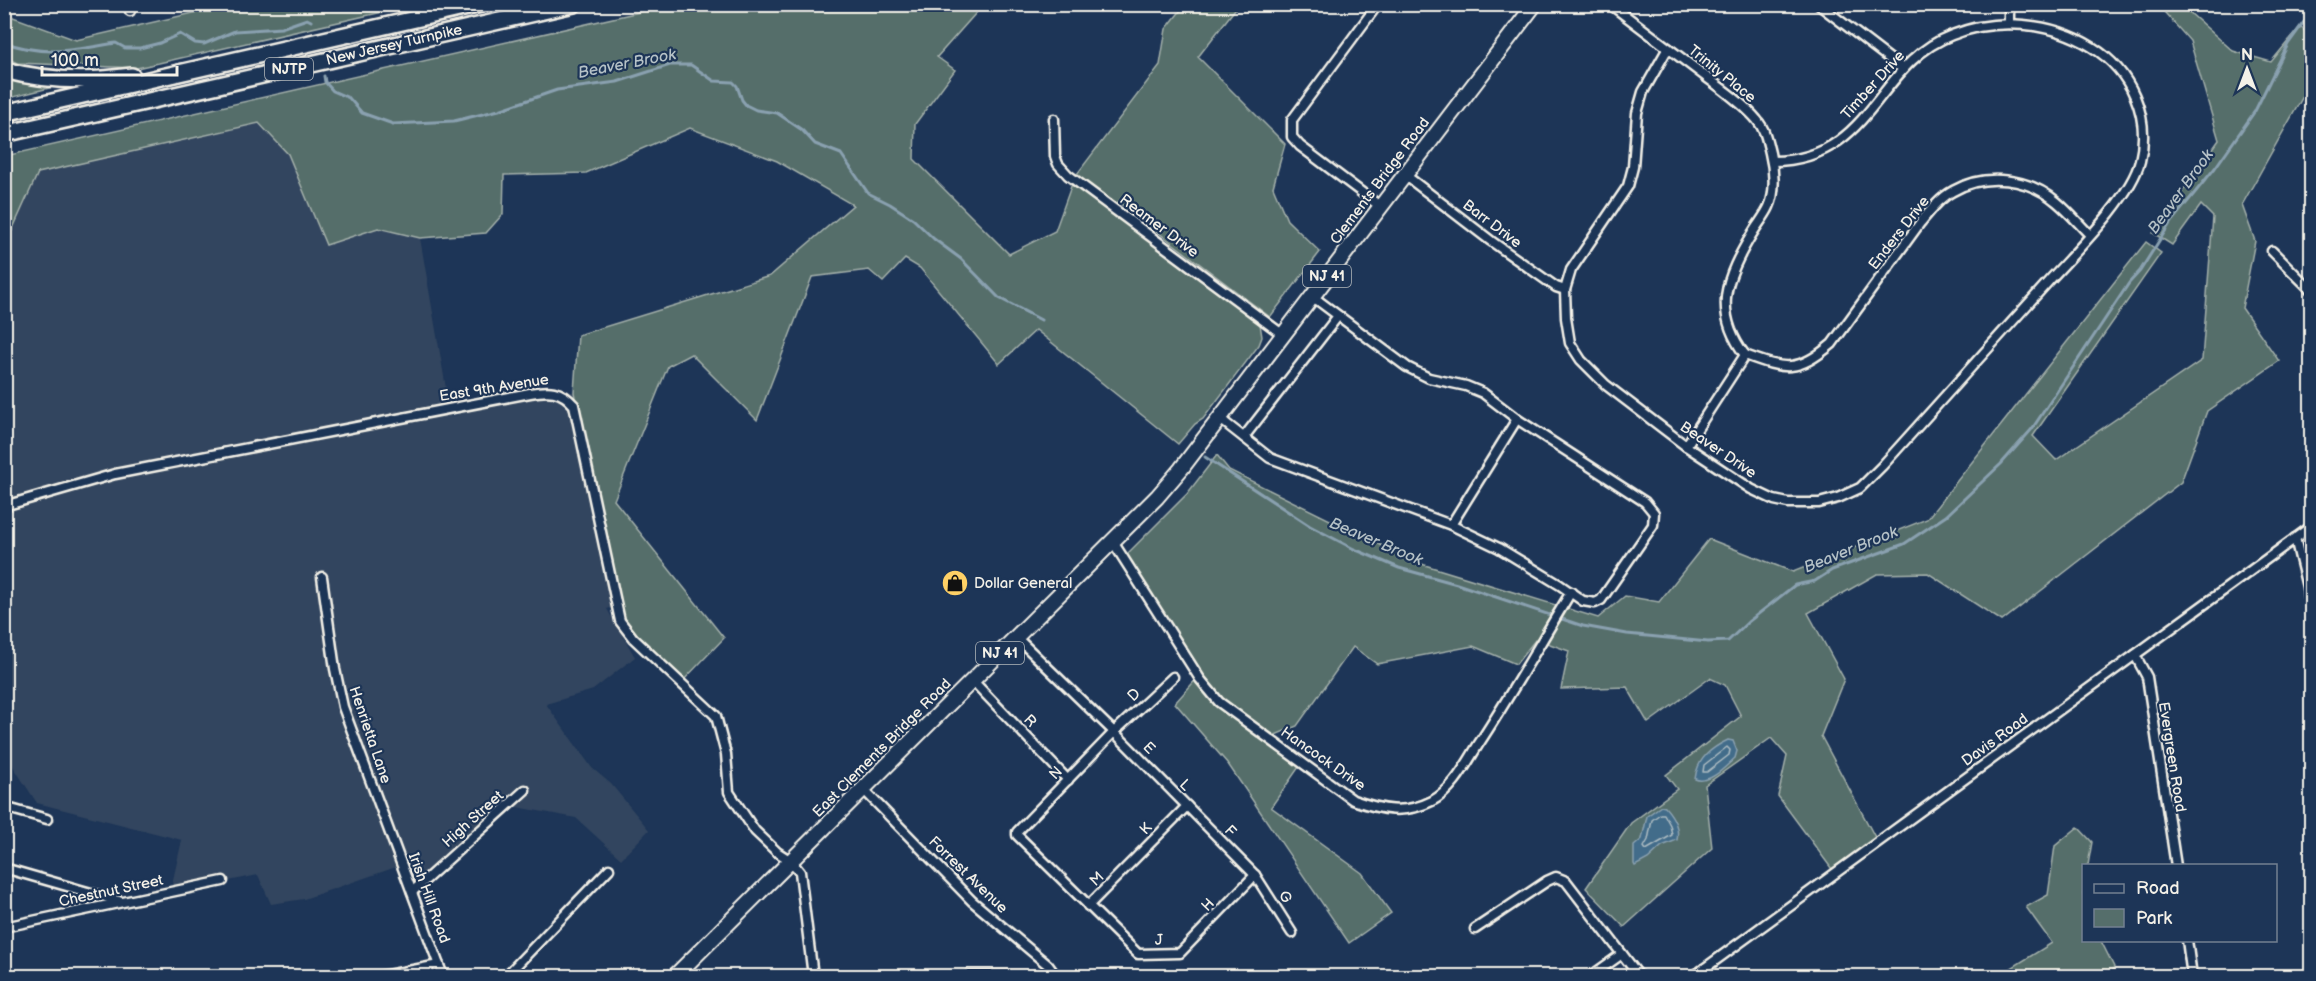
<svg xmlns="http://www.w3.org/2000/svg" width="2316" height="981" viewBox="0 0 2316 981" font-family="'Balsamiq Sans',sans-serif">
<style>
.built{fill:#32455e}
.green{fill:#556e6b;stroke:#a4b0aa;stroke-width:1.5}
.water{fill:#436c8a;stroke:#8aa1b0;stroke-width:1.5}
.lines{fill:none;stroke-linecap:round;stroke-linejoin:round}
.shore{stroke:#adbcc2;stroke-width:1.5}
.stream{stroke:#8aa1b0;stroke-width:3}
.street-casing{stroke:#f4f1e8;stroke-width:13}
.primary-casing{stroke:#f4f1e8;stroke-width:18}
.highway-casing{stroke:#f4f1e8;stroke-width:20}
.street{stroke:#1d3557;stroke-width:8}
.primary{stroke:#1d3557;stroke-width:14}
.highway{stroke:#1d3557;stroke-width:15}
.labels{text-anchor:middle;dominant-baseline:central;stroke-width:4.5;stroke-linejoin:round;paint-order:stroke}
.shield{fill:#1d3557;stroke:#b4b9bc;stroke-width:1.5}
.shield-label{font-size:14px;font-weight:bold;fill:#f4f1e8}
.street-label{font-size:15px;fill:#f4f1e8;stroke:#1d3557}
.poi-label{font-size:15px;fill:#f4f1e8;stroke:#1d3557;text-anchor:start}
.water-label{font-size:16px;font-style:italic;fill:#b6c2c7;stroke:#1d3557}
</style>
<rect width="100%" height="100%" fill="#1d3557"/>
<filter id="ink" filterUnits="userSpaceOnUse"><feTurbulence type="fractalNoise" baseFrequency=".0167" numOctaves="2"/><feDisplacementMap in="SourceGraphic" scale="12" xChannelSelector="R" yChannelSelector="G"/><feConvolveMatrix kernelMatrix="1 2 1 2 8 2 1 2 1" color-interpolation-filters="sRGB"/></filter>
<g filter="url(#ink)">
<polygon class="built" points="260,123 288,154 326,245 378,228 420,238 451,417 502,399 574,392 614,607 607,609 635,657 593,690 546,704 592,768 611,784 649,830 621,859 576,818 506,805 412,894 399,866 304,899 271,904 258,875 170,893 182,840 37,803 5,754 5,245 38,173"/>
<g class="green">
<polygon points="984,4 937,57 955,70 915,124 914,159 1009,254 1055,231 1074,178 1160,65 1166,29 1185,5 1239,4 1198,57 1285,144 1273,187 1287,220 1320,252 1270,317 1118,202 1111,213 1260,324 1262,337 1259,345 1203,419 1195,424 1178,444 1036,330 999,364 920,268 905,259 883,282 869,270 812,277 757,420 691,354 668,366 614,500 724,638 680,684 614,607 574,392 578,335 770,276 853,205 777,161 690,128 586,173 504,175 503,214 486,233 420,238 378,228 326,245 288,154 259,123 38,173 5,246 5,156 670,5"/>
<polygon points="228,5 413,5 137,68 17,63 5,57 5,14 76,40"/>
<polygon points="2158,5 2181,5 2233,51 2271,62 2300,27 2311,36 2311,82 2242,205 2255,241 2242,308 2279,361 2207,411 2181,482 2002,621 1928,573 1877,574 1808,613 1844,679 1821,736 1877,841 1834,872 1778,796 1787,756 1771,738 1705,785 1712,848 1624,927 1586,888 1631,823 1677,789 1666,775 1741,716 1725,685 1710,678 1648,723 1627,687 1561,689 1569,651 1536,639 1516,664 1473,646 1377,664 1353,647 1297,726 1263,740 1299,767 1271,807 1362,873 1391,913 1349,943 1228,764 1175,703 1200,675 1123,558 1187,494 1217,455 1229,470 1415,562 1598,618 1625,596 1659,602 1709,539 1793,572 1927,519 2146,242 2161,253 2033,436 2056,460 2202,360 2213,217 2201,205 2172,245 2153,233 2219,140 2190,41"/>
<polygon points="5,78 53,87 5,99"/>
<polygon points="2078,827 2092,842 2088,865 2084,866 2084,940 2101,941 2114,967 2111,976 2009,976 2008,970 2052,943 2026,907 2048,895 2055,846"/>
</g>
<g class="water">
<path d="M1728,740L1733,741L1737,751L1735,758C1725,767 1709,785 1695,779C1697,759 1711,748 1728,740Z"/>
<path d="M1661,806L1665,807C1673,816 1680,827 1677,840L1662,846L1648,859L1635,866L1634,864V846L1642,839L1647,816Z"/>
</g>
<g class="lines">
<g class="shore">
<polygon points="1727,747 1730,750 1729,755 1707,772 1703,772 1704,765"/>
<polygon points="1660,814 1664,814 1670,825 1672,835 1646,850 1644,847 1648,840 1652,820"/>
</g>
<g class="stream">
<path d="M4,42C42,57 78,50 116,43L125,48H140L160,43L180,34L195,43L204,44L235,31L281,28L307,19L311,21"/>
<polyline points="324,76 325,82 333,91 349,98 362,113 393,124 454,121 499,110 557,90 617,82 670,65 691,65 714,81 733,82 737,86 742,100 746,105 756,110 777,113 802,130 815,144 841,154 868,193 890,204 913,219 934,239 961,259 999,298 1041,320"/>
<polyline points="1205,457 1310,526 1354,549 1399,568 1457,584 1583,626 1627,634 1708,642 1728,641 1748,622 1795,585 1815,581 1832,570 1904,544 1946,516 2001,464 2032,429 2129,283 2140,271 2171,222 2215,168 2255,111 2288,44 2304,22"/>
</g>
<defs>
<g id="street">
<polyline points="130,4 130,11"/>
<polyline points="1378,4 1292,120 1292,137 1300,146 1381,207"/>
<path d="M1610,4C1642,28 1673,52 1705,76C1722,89 1743,103 1757,120C1765,129 1767,141 1770,153C1774,169 1776,192 1769,207C1765,216 1757,225 1752,234C1726,277 1712,311 1745,355"/>
<polyline points="1818,4 1903,69"/>
<polyline points="2009,24 2009,4"/>
<path d="M1668,48L1643,92L1637,113L1633,167L1628,186L1571,270L1565,290L1566,318L1570,343L1581,360L1606,385L1686,446L1751,489L1774,500L1788,503H1819L1838,498L1860,488L1882,466C1937,405 1992,344 2047,283C2073,254 2131,198 2140,161C2151,116 2131,71 2092,47C2052,22 1996,17 1952,35C1875,64 1873,161 1772,161"/>
<polyline points="1054,119 1055,156 1058,164 1068,175 1282,334"/>
<polyline points="1405,175 1491,241 1556,287 1565,290"/>
<polyline points="2272,251 2312,291"/>
<polyline points="1312,296 1407,367 1429,378 1466,386 1483,393 1517,419 1645,502 1654,513 1653,525 1601,600 1595,603 1583,601 1560,585 1499,548 1451,525"/>
<path d="M1745,355C1786,370 1797,373 1832,344L1920,223C1930,211 1940,198 1953,191C1986,172 2029,178 2057,202C2069,212 2079,224 2090,235"/>
<polyline points="1219,418 1270,458 1451,525 1517,419"/>
<polyline points="1244,437 1338,316"/>
<polyline points="1686,446 1745,355"/>
<path d="M4,506L115,474L530,393C549,390 560,389 574,405L620,621L633,638L716,716L726,754L729,792L755,831L777,852L791,861L800,872L813,976"/>
<polyline points="2295,538 2307,587 2312,628"/>
<path d="M1113,542L1200,679L1219,702L1353,800C1382,810 1404,815 1432,801C1453,790 1466,764 1478,745C1511,695 1540,643 1571,592"/>
<polyline points="322,577 335,669 343,707 443,976"/>
<polyline points="1016,637 1114,732 1255,875 1292,933"/>
<polyline points="2135,655 2147,677 2176,866"/>
<polyline points="1173,677 1114,732 1017,832 1017,835 1138,954 1180,953 1255,875"/>
<polyline points="973,681 1068,780"/>
<polyline points="863,789 972,901 1048,965 1056,976"/>
<polyline points="4,807 47,819"/>
<polyline points="4,868 119,901"/>
<polyline points="412,892 525,790"/>
<polyline points="1088,906 1187,806"/>
<polyline points="4,927 223,881"/>
<polyline points="1475,929 1547,881 1556,877 1566,881 1639,976"/>
<polyline points="2187,940 2192,976"/>
<polyline points="382,976 439,965"/>
<polyline points="506,976 609,869"/>
<polyline points="967,976 1049,976"/>
<polyline points="1591,976 1622,954"/>
<polyline points="1694,976 2312,526"/>
</g>
<polyline id="primary" points="675,976 1157,497 1181,469 1535,4"/>
<g id="highway">
<path d="M4,70C45,81 90,82 132,76"/>
<polyline points="4,113 481,4"/>
<polyline points="4,134 574,4"/>
</g>
</defs>
<use href="#street" class="street-casing"/>
<use href="#primary" class="primary-casing"/>
<use href="#highway" class="highway-casing"/>
<use href="#street" class="street"/>
<use href="#primary" class="primary"/>
<use href="#highway" class="highway"/>
</g>
</g>
<defs>
<symbol id="shop-disc" viewBox="-11 -11 22 22"><circle r="9.5" fill="#ffd166" stroke="#1d3557"/><path d="M-5-2.5h2.3a2.7 3.5 0 0 1 5.4 0H5L5.5 6h-11ZM-1.5-2.5h3a1.5 2.3 0 0 0-3 0Z" fill="#111"/></symbol>
</defs>
<g fill-rule="evenodd">
<use href="#shop-disc" x="940" y="568" width="30" height="30"/>
</g>
<g class="labels">
<g class="shield">
<rect x="265" y="58" width="48" height="22" rx="4.5"/>
<rect x="1303" y="265" width="48" height="22" rx="4.5"/>
<rect x="976" y="642" width="48" height="22" rx="4.5"/>
</g>
<g class="shield-label">
<text x="289" y="69">NJTP</text>
<text x="1327" y="276">NJ 41</text>
<text x="1000" y="653">NJ 41</text>
</g>
<g class="street-label">
<text transform="translate(394 45) rotate(-13)">New Jersey Turnpike</text>
<text transform="translate(1722 74) rotate(39)">Trinity Place</text>
<text transform="translate(1873 85) rotate(-48)">Timber Drive</text>
<text transform="translate(1380 181) rotate(-53)">Clements Bridge Road</text>
<text transform="translate(1492 224) rotate(37)">Barr Drive</text>
<text transform="translate(1159 226) rotate(37)">Reamer Drive</text>
<text transform="translate(1899 233) rotate(-52)">Enders Drive</text>
<text transform="translate(494 388) rotate(-9)">East 9th Avenue</text>
<text transform="translate(1718 450) rotate(34)">Beaver Drive</text>
<text transform="translate(1134 695) rotate(-44)">D</text>
<text transform="translate(1030 721) rotate(46)">R</text>
<text transform="translate(370 735) rotate(71)">Henrietta Lane</text>
<text transform="translate(1995 740) rotate(-36)">Davis Road</text>
<text transform="translate(882 748) rotate(-45)">East Clements Bridge Road</text>
<text transform="translate(1149 748) rotate(45)">E</text>
<text transform="translate(2172 757) rotate(81)">Evergreen Road</text>
<text transform="translate(1323 759) rotate(35)">Hancock Drive</text>
<text transform="translate(1056 773) rotate(-46)">N</text>
<text transform="translate(1185 785) rotate(45)">L</text>
<text transform="translate(473 819) rotate(-42)">High Street</text>
<text transform="translate(1146 829) rotate(-46)">K</text>
<text transform="translate(1230 831) rotate(46)">F</text>
<text transform="translate(968 875) rotate(44)">Forrest Avenue</text>
<text transform="translate(1097 879) rotate(-44)">M</text>
<text transform="translate(111 891) rotate(-12)">Chestnut Street</text>
<text transform="translate(1285 897) rotate(57)">G</text>
<text transform="translate(429 898) rotate(70)">Irish Hill Road</text>
<text transform="translate(1208 905) rotate(-46)">H</text>
<text transform="translate(1159 940) rotate(-2)">J</text>
</g>
<g class="poi-label">
<text x="974" y="583">Dollar General</text>
</g>
<g class="water-label">
<text transform="translate(627 64) rotate(-11)">Beaver Brook</text>
<text transform="translate(2181 192) rotate(-54)">Beaver Brook</text>
<text transform="translate(1376 542) rotate(23)">Beaver Brook</text>
<text transform="translate(1851 550) rotate(-22)">Beaver Brook</text>
</g>
</g>
<rect width="2316" height="981" fill="none" stroke="#1d3557" stroke-width="24"/>
<rect x="12" y="12" width="2292" height="957" fill="none" stroke="#f4f1e8" stroke-width="2" filter="url(#ink)"/>
<rect x="2082" y="864" width="195" height="78" fill="#1d3557" stroke="#738091" stroke-width="1.5"/>
<rect x="2094" y="884" width="30" height="9" fill="#1d3557" stroke="#738091" stroke-width="1.5"/>
<text x="2136" y="894" font-size="18" fill="#f4f1e8">Road</text>
<rect x="2094" y="909" width="30" height="18" fill="#556e6b" stroke="#738091" stroke-width="1.5"/>
<text x="2136" y="924" font-size="18" fill="#f4f1e8">Park</text>
<g transform="translate(2247 69)" stroke="#1d3557" stroke-width="4.5" paint-order="stroke">
<path d="M0-4.5L10 22L0 15L-10 22Z" fill="#f4f1e8"/>
<text y="-9" font-size="16" font-weight="bold" text-anchor="middle" fill="#f4f1e8">N</text>
</g>
<path d="M42 66v9h135v-9" fill="none" stroke="#f4f1e8" stroke-width="3"/>
<text x="51" y="66" font-size="18" fill="#f4f1e8" stroke="#1d3557" stroke-width="4.5" paint-order="stroke">100 m</text>
</svg>
